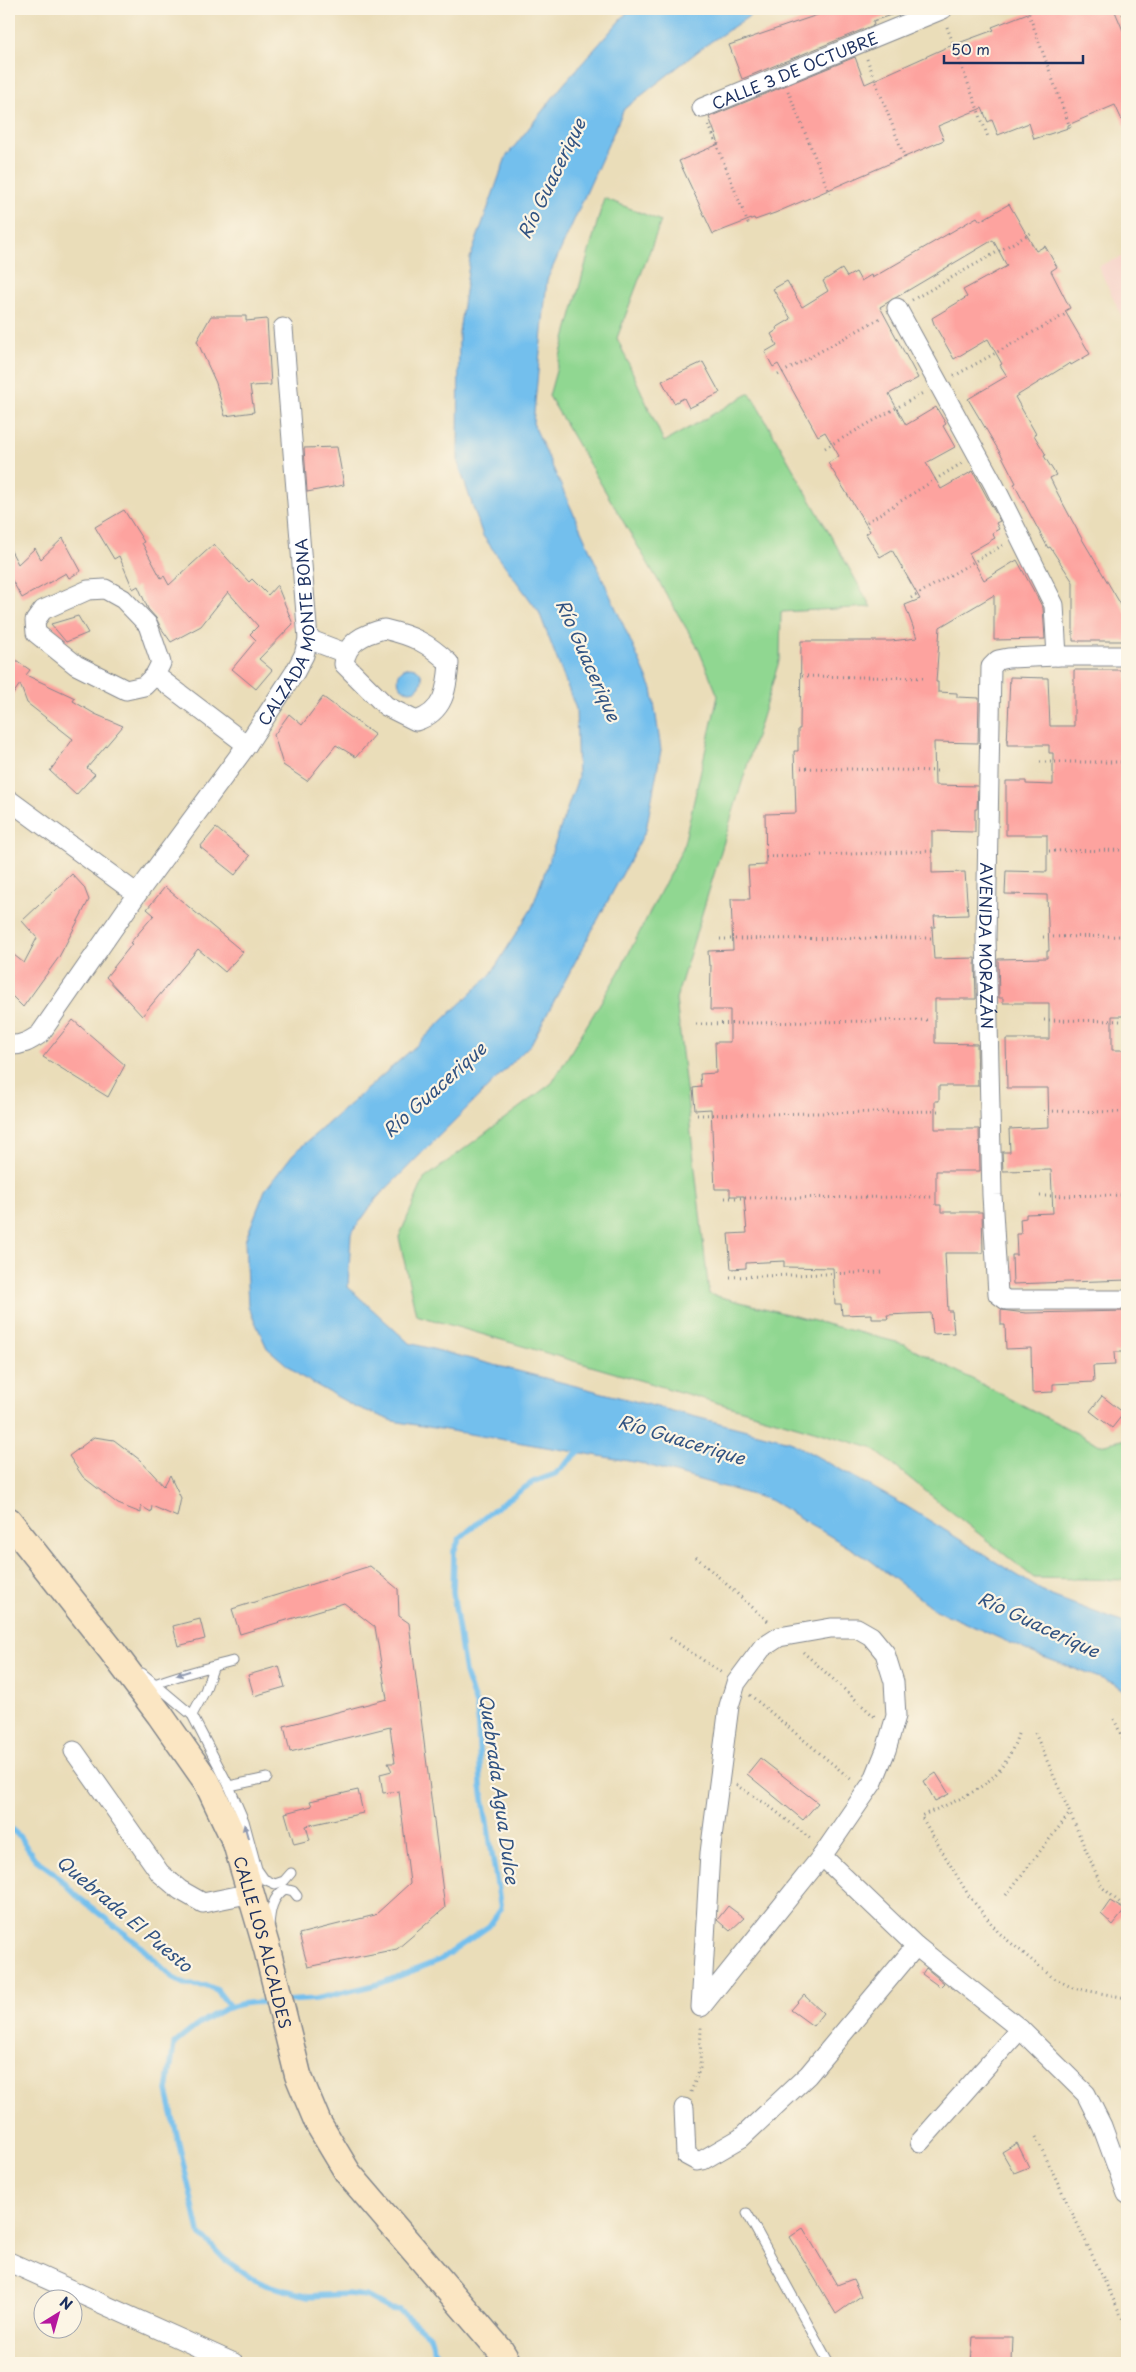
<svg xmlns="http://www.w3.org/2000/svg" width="1136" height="2372" viewBox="0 0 1136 2372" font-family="'Playpen Sans',sans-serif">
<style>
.built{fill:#f7d1c8}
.green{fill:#90d791;stroke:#568378}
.water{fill:#73bfed;stroke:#4777a6}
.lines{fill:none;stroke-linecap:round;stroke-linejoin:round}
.stream{stroke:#73bfed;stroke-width:5.5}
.building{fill:#fda39f}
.service-casing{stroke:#82868c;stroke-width:11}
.minor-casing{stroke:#82868c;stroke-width:21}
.secondary-casing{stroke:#82868c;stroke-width:29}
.path{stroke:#82868c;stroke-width:3;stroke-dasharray:1 4;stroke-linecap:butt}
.service{stroke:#fff;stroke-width:9}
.minor{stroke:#fff;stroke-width:19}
.secondary{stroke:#fbe6c3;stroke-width:26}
.oneway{fill:#8d97ae}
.labels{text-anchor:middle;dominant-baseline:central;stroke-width:4.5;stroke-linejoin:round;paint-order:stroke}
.street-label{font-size:16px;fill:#1b2f5e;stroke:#fcf5e5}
.water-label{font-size:18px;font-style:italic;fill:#315382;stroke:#fcf5e5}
</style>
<rect width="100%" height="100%" fill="#fcf5e5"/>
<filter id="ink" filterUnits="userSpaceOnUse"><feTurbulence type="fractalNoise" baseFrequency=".02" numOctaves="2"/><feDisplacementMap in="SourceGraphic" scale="10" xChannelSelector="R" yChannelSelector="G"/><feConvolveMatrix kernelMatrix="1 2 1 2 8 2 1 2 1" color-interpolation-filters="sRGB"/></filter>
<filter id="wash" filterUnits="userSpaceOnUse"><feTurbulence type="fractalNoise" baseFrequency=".0096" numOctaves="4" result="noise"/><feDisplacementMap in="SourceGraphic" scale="20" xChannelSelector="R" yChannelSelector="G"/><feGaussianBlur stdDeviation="1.12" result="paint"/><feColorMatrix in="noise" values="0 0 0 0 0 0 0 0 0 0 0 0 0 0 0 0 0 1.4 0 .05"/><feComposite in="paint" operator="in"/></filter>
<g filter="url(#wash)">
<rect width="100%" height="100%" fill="#eaddb9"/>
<polygon class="built" points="1127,255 1127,328 1098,266"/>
<polygon class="green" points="604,198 661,221 617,338 664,442 750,393 871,607 781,612 780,658 676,999 709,1294 904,1344 1100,1445 1127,1439 1127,1580 1034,1578 872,1448 416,1315 399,1237 424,1179 552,1083 619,972 683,848 718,696 698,648 549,396"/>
<g class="water">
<polygon points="630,9 760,9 706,45 624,109 547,280 533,423 652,689 661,750 646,830 531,1044 376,1199 351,1234 348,1287 409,1343 789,1441 906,1506 1049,1595 1127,1624 1127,1693 1113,1683 1035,1654 934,1609 870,1560 770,1500 640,1463 393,1421 354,1406 300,1376 267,1348 248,1306 245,1241 265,1190 293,1154 417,1045 491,974 532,908 578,778 576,709 539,612 483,536 458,463 459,332 470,258 506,157 562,86"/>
<circle cx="410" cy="679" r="12"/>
</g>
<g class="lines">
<g class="stream">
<polyline points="9,1827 19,1836 35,1859 53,1872 78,1897 138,1944 173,1978 186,1985 208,1986 217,1990 230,2007"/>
<polyline points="286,2001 316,1999 379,1984 440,1960 489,1926 501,1909 481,1786 477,1708 465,1673 453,1592 454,1551 460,1538 494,1509 533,1482 555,1474 584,1447"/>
<path d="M272,2002C262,2002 251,2002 241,2004C216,2009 193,2028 174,2044L167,2091L199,2232L223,2258L251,2278L266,2285L308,2296L348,2294L366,2296L390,2309L399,2310L430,2336L434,2349L445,2363"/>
</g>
</g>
<g id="blocks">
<g class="building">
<polygon points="835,9 903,9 903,11 873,21 874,25 742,79 729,45"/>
<polygon points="1038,9 1114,9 1127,40 1127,131 1115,105 1068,125 1068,128 1034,139 1029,123 998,135 992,120 988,122 982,108 938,126 944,140 775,213 755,220 754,218 713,234 679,161 719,144 709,117 855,57 865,84 945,48 994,30 992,27"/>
<polygon points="1009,204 1036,251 1045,246 1057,267 1051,271 1070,308 1065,311 1090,354 1071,365 1070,363 1015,397 1036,434 1034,435 1046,455 1044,456 1056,475 1050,478 1058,494 1082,539 1127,615 1127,641 1073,641 1073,582 1050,547 1048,548 1014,484 1016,483 1002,456 968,399 1007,376 1000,365 1002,364 988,339 954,359 934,324 932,318 967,297 963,290 1007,266 993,240 880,307 918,378 889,394 906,425 936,407 946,424 943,426 955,447 926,463 941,489 973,471 1000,521 996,523 999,529 992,533 995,538 969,553 984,580 1017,560 1043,608 1045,639 994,640 994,595 940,627 936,682 938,682 938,692 957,693 957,697 979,698 978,743 934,742 935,785 978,786 977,809 975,809 975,832 932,831 932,873 965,872 968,915 934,916 935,927 932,927 934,959 975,958 976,999 935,999 935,1043 977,1044 978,1086 939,1086 939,1101 935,1101 935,1129 979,1129 980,1171 936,1171 936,1205 941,1205 941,1212 982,1212 983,1253 945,1253 948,1311 952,1311 954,1333 933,1334 931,1313 887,1315 888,1319 872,1319 872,1314 842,1315 841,1304 835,1304 833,1268 784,1267 784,1261 746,1263 746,1268 731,1269 728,1234 747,1233 744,1196 730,1196 730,1189 715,1189 711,1109 695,1110 693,1088 701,1087 700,1074 716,1073 715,1042 730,1042 730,1010 710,1010 711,965 709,965 708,951 733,950 731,899 750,899 748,866 766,865 765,814 796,813 794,751 798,751 798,729 800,729 801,641 891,641 917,638 905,605 920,599 892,550 880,557 866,534 870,531 828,463 839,456 825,432 818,436 778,364 773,367 765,352 777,345 771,334 777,330 776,328 791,319 773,289 787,281 802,307 828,291 823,281 842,269 847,277 856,272 861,281 871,275 872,278 977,217 980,221"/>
<polygon points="211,316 246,316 246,321 267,319 271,385 250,386 254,412 225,416 216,383 197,341"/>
<polygon points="703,362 720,393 689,408 684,398 674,403 662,381"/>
<polygon points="337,447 344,485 307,492 304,448"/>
<polygon points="124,510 144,542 142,543 161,578 164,576 169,585 214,544 249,582 252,579 268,595 277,585 293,624 259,659 272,670 256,689 232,669 256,640 250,634 258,626 228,592 201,626 171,642 161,628 156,618 148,609 138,586 133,589 119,556 114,559 95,527"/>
<polygon points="63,538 81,571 69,578 66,573 22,598 9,575 9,547 18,564 35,548 41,559"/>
<polygon points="78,616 88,633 66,642 51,624"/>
<polygon points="9,655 30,670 26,675 75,698 73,701 95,714 123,726 87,768 95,774 76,795 50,771 73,739 27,703 20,684 9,700"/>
<polygon points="1074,670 1127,670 1127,1016 1112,1016 1112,1050 1127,1050 1127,1065 1124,1065 1125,1124 1127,1123 1127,1280 1013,1284 1012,1255 1017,1255 1016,1234 1021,1234 1020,1219 1026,1218 1026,1214 1053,1213 1051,1170 1003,1171 1002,1152 1010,1152 1009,1129 1049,1127 1048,1088 1007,1088 1006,1039 1049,1039 1049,1003 1003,1003 1003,998 999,998 998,959 1047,958 1047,951 1049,951 1047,895 1005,894 1006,871 1047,872 1047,835 1006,835 1006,781 1026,781 1026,784 1053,785 1053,753 1049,753 1049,745 1007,745 1010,677 1048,678 1050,726 1074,726"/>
<polygon points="323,697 375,735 356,757 336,745 307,781 283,765 274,735 289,714 302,725"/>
<polygon points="216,828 250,856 235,875 200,847"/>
<polygon points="72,874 84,887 89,900 59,957 23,1007 9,993 9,951 24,963 37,938 22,921"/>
<polygon points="165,887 243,952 225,972 198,949 142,1016 106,977 132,944 130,943 154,915 147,909"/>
<polygon points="73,1020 125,1065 108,1097 43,1057"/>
<polygon points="1001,1310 1026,1313 1127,1311 1127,1352 1114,1352 1115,1365 1093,1366 1094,1382 1053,1384 1053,1392 1032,1393 1031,1348 1006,1349 1005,1325 1001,1325"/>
<polygon points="1102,1396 1124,1413 1112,1428 1090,1411"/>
<polygon points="94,1437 114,1440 140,1460 164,1486 170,1475 181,1498 177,1517 152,1506 151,1512 141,1506 141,1513 118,1504 83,1477 69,1456"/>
<polygon points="370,1566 398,1589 399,1616 409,1623 445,1908 397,1949 308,1967 299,1934 375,1915 410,1883 399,1791 383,1793 380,1774 392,1771 388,1763 395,1763 390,1727 290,1752 284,1726 387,1699 375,1627 344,1603 240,1634 232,1609"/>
<polygon points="200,1619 205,1639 178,1646 173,1626"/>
<polygon points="279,1666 285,1687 254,1696 248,1675"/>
<polygon points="760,1758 818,1803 803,1820 747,1774"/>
<polygon points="936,1773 949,1794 935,1801 924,1781"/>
<polygon points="358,1790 363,1813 306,1826 310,1840 294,1844 285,1813 312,1806 310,1801"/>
<polygon points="1110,1901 1125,1910 1113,1925 1101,1914"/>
<polygon points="728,1906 744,1918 730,1931 717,1920"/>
<polygon points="926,1968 944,1983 940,1987 922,1974"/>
<polygon points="804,1995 823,2013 813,2026 791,2010"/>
<polygon points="1017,2143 1029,2167 1014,2173 1002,2152"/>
<polygon points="803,2228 837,2285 853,2279 861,2296 836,2314 790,2237"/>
<polygon points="973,2337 1013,2337 1012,2363 971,2363"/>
</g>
</g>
</g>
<g filter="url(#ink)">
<use href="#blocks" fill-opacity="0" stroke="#82868c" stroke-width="1"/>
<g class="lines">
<defs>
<g id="service">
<polyline points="142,1673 192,1715 229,1786 244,1821 257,1869 264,1879 275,1884 284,1881 291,1873"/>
<path d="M155,1684C181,1674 207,1668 233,1661"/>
<polyline points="192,1715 205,1691 213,1668"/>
<polyline points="229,1786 267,1778"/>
<path d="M269,1926C270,1912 272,1897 285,1889L293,1891L297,1896"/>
<polyline points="747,2213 829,2363"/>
</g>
<g id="minor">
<path id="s1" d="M702,108L943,9"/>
<polyline points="897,308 994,485 1054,605 1057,656"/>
<polygon points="105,589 123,599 148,625 161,663 155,675 144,686 126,690 76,665 36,633 35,621 43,610 88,590"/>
<path d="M384,629C413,636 427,642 449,663C447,690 444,712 416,721L386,706L344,664C346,642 364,634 384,629Z"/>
<polyline points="308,639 345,653"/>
<path id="s2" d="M1127,656H1057L1008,658L998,660L991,667L986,937L992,1195L998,1294L1006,1300H1127"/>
<polyline points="155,675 247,745"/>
<polyline points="9,800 137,894"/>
<path id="s3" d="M9,1045C21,1046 30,1041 40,1034L137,894L247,745L295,672L304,655L308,639L283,328"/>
<polygon points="831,1628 857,1628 871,1636 885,1653 894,1682 896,1716 886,1750 873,1782 822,1856 701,2007 710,1853 729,1706 736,1683 762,1648 779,1637"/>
<polyline points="74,1751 160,1873 180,1890 203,1903 252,1893"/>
<polyline points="822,1856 916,1946 1020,2029 1086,2094 1102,2126 1127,2194"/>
<polyline points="684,2108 686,2155 697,2161 703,2160 741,2138 808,2075 916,1946"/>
<polyline points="920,2142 1020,2029"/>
<polyline points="9,2262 234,2363"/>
</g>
<g id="secondary">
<path id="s4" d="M9,1521L112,1651L160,1715L207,1782L236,1843L267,1949L298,2075L318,2123L348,2173L500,2350L508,2363"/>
</g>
</defs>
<use href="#service" class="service-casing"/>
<use href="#minor" class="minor-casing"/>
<use href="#secondary" class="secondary-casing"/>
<g class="path">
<polyline points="1027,9 1071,130"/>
<polyline points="1121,9 1127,25"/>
<polyline points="947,27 988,137"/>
<polyline points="867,59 906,161"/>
<polyline points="788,91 830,194"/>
<polyline points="709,125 749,226"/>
<polyline points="912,300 1031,233"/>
<polyline points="778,375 882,317"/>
<polyline points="954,376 1066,314"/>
<polyline points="825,448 923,393"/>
<polyline points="867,522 962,463"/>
<polyline points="911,598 1003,545"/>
<polyline points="802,676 926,678"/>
<polyline points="1040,762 1127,762"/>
<polyline points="801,768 941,771"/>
<polyline points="1049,851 1127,850"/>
<polyline points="766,857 935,851"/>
<polyline points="1043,937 1127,936"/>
<polyline points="720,939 935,938"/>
<polyline points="1044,1020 1127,1021"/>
<polyline points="696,1024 929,1020"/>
<polyline points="1043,1111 1127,1112"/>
<polyline points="697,1115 938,1111"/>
<polyline points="1040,1196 1127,1195"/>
<polyline points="725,1198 931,1197"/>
<polyline points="730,1277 884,1272"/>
<polyline points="696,1557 770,1623"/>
<polyline points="670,1638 722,1673"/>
<polyline points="803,1652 876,1718"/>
<polyline points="750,1695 853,1781"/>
<polyline points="1114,1719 1127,1748"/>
<polyline points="1035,1733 1102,1887 1127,1909"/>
<path d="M1018,1734C1002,1786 966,1796 921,1816L969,1896L999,1933L1052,1977L1073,1988L1127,1998"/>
<polyline points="736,1785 769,1806 812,1840"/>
<polyline points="1006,1895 1070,1813"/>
<polyline points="691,2092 700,2068 701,2024"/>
<polyline points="1036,2137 1127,2328"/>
</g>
<use href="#service" class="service"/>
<use href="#minor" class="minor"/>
<use href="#secondary" class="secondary"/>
</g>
<defs><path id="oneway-solid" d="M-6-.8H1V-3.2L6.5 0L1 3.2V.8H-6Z" transform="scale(1.25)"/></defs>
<g class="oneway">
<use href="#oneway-solid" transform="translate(183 1673) rotate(162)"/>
<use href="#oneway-solid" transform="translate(246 1831) rotate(-106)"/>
</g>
</g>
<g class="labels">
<g class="street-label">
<text stroke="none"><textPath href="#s1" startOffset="100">CALLE 3 DE OCTUBRE</textPath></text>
<text stroke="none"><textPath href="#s3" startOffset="514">CALZADA MONTE BONA</textPath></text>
<text stroke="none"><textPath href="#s2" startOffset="418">AVENIDA MORAZÁN</textPath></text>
<text stroke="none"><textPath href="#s4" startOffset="498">CALLE LOS ALCALDES</textPath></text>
</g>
<g class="water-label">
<text transform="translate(551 178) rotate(-64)">Río Guacerique</text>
<text transform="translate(589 660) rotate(66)">Río Guacerique</text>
<text transform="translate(434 1089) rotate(-42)">Río Guacerique</text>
<text transform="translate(682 1439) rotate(17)">Río Guacerique</text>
<text transform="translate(1039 1624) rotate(25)">Río Guacerique</text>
<text transform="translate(500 1789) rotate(82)">Quebrada Agua Dulce</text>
<text transform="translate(125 1913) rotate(40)">Quebrada El Puesto</text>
</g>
</g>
<rect width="1136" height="2372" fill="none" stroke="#fcf5e5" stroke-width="30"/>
<g transform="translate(58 2314) rotate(37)"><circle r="24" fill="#fcf5e5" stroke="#a2a6af"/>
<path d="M0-4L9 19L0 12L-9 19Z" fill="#b5179e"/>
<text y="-8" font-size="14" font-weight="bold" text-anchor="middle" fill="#1b2f5e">N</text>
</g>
<path d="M944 55v8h139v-8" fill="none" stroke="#1b2f5e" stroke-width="2.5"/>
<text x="951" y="55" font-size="15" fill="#1b2f5e" stroke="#fcf5e5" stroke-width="4" paint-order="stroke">50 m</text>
</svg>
